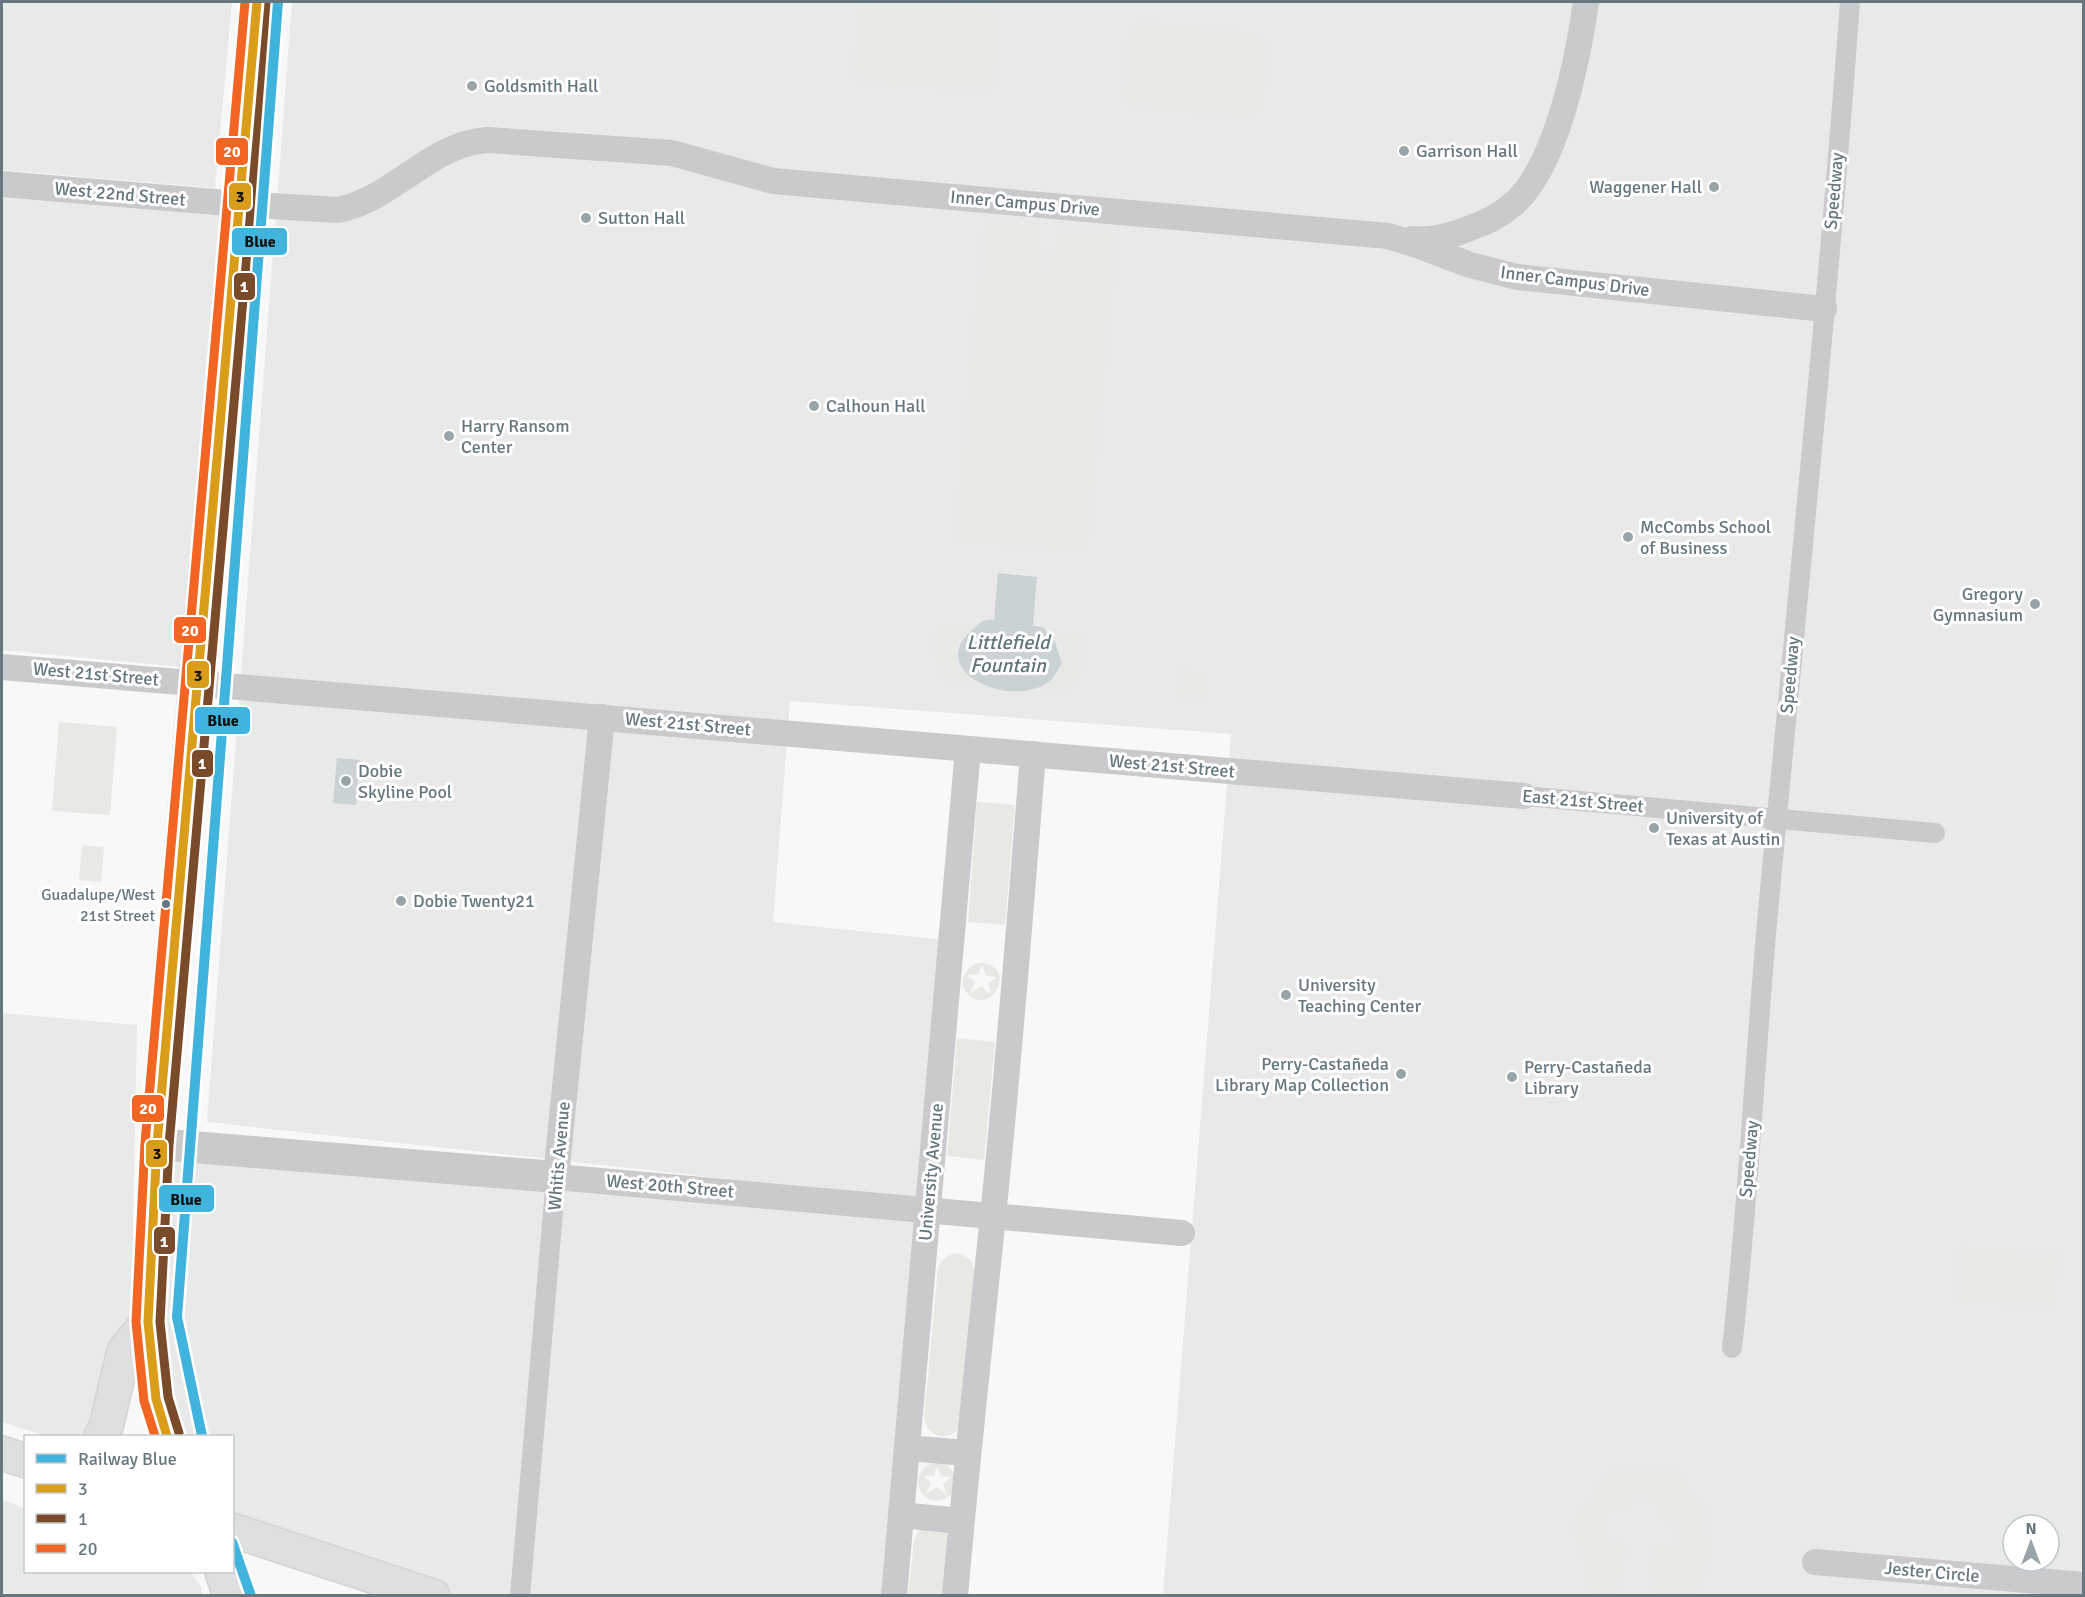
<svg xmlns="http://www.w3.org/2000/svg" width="2085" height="1597" viewBox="0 0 2085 1597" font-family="Signika,sans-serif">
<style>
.built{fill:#e8e9e9;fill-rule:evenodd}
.green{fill:#e7e9e5;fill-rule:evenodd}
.water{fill:#cad2d4}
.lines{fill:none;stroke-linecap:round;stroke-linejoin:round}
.secondary-casing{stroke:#d4d5d6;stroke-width:36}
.primary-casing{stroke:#d3d4d5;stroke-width:36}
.pedestrian{stroke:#c9cacb;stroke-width:20}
.minor{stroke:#c9cacb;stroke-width:26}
.tertiary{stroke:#c9cacb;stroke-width:32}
.secondary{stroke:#dedfdf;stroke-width:33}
.primary{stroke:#dedfdf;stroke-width:33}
.bus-1-casing{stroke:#fff;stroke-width:14}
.bus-2-casing{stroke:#fff;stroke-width:14}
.bus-3-casing{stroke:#fff;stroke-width:14}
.bus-1{stroke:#da9d19;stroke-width:9}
.bus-2{stroke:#7a4b2a;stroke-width:9}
.bus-3{stroke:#f26522;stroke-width:9}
.rail-1-casing{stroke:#fff;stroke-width:15}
.rail-1{stroke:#41b4de;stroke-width:10}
.poi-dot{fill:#99a4a9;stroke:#fff;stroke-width:2}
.bus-dot{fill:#66777f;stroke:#fff;stroke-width:2}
.labels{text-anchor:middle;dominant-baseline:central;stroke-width:6;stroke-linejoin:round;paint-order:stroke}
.bus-label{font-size:16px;fill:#66777f;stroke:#fff;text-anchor:end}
.poi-label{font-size:18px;fill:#66777f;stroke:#fff;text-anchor:start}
.street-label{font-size:18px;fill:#66777f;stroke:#fff}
.water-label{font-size:20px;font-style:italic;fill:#617578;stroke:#fff}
.line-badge{stroke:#fff;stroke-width:2}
.badge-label{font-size:16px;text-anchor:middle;font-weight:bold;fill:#fff}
.pale-badge-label{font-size:16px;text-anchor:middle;font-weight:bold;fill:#111}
</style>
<rect width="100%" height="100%" fill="#f8f8f8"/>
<g class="built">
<polygon points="2,2 232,2 215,188 2,170"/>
<path d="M292,2H2083V1595H1163L1231,734L790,701L773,922L945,940L922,1200L207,1122ZM2013,1525H2049V1561H2013Z"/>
<polygon points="2,194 222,216 182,667 2,650"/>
<polygon points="2,1013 137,1025 131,1322 100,1423 83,1436 46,1436 2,1422"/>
<polygon points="157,1144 927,1210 894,1595 433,1595 233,1530 232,1436 167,1436"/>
<polygon points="2,1500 25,1508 26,1572 191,1572 201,1587 203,1595 2,1595"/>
</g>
<g class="green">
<polygon points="870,2 915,2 993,8 993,15 1000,16 995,85 987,85 986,92 862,82 863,73 854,72 860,5 869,6"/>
<polygon points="1140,22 1260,34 1260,41 1268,42 1261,111 1253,110 1252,118 1130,106 1131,97 1123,97 1129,30 1139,30"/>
<polygon points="985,221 1038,226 1036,250 1042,251 1040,274 1046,275 1049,252 1057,252 1060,227 1117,233 1086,552 955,540"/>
<path d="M941,624L973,627C950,640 950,662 969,680L965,684L959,685L956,682L952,685C938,668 929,645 941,624Z"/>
<path d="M1051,633L1083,635C1084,659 1082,678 1062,694L1059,690C1053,693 1051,693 1046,687C1067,670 1071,654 1051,633Z"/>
<polygon points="1181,671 1207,673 1205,698 1179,696"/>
<polygon points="59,722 117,727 110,815 52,811"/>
<polygon points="977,802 1015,805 1005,925 968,922"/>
<polygon points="82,845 104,847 101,882 79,880"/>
<path d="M978,963C1021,963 991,1020 967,993C957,982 965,968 978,963ZM982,965L986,976L997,977L988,983L991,995L981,986L970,993L975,982L967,975H978Z"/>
<polygon points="957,1038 995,1042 984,1160 947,1156"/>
<polygon points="1960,1247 2058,1255 2053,1309 1956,1300"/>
<path d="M958,1253L970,1259L975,1271L959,1429C945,1442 928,1437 924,1418L938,1267C943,1258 947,1255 958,1253Z"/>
<path d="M934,1462L947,1465L954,1473L952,1494C925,1516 901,1475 934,1462ZM937,1466L941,1476L952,1477L943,1483L946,1495L937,1487L926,1494L931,1483L923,1476H934Z"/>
<polygon points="1614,1469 1671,1470 1679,1477 1707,1513 1704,1519 1712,1552 1696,1595 1653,1595 1655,1582 1650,1581 1653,1546 1676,1547 1678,1521 1656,1519 1657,1501 1631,1499 1630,1510 1608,1508 1605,1543 1625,1544 1623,1578 1619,1578 1618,1595 1596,1595 1587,1580 1584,1557 1574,1524 1608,1472"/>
<polygon points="925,1527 945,1532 949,1538 946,1595 908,1596 914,1540 918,1532"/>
</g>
<g class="water">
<path d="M998,573L1037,577L1033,626L1044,627L1049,637L1055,642L1062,663C1059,668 1056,674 1052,679C1017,712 924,673 971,631C979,624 983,618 994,620Z"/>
<polygon points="337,758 360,760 356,805 333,803"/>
</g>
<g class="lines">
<defs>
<polyline id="secondary" points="2,1453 26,1461"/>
<g id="primary">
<polyline points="101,1436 106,1427 124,1351 148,1322"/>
<polyline points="167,1436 156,1399 148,1322 157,1144 196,683 257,2"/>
<polyline points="232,1530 433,1596"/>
<polyline points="222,1572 230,1596"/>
</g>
</defs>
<use href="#secondary" class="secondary-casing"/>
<use href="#primary" class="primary-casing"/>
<g class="pedestrian">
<polyline points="1524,796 1935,833"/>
<path d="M1732,1348C1749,1199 1755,1050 1769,901C1797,601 1828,302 1850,2"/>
<polyline points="520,1596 556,1177"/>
</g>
<g class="minor">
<path d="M2,184L239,204L338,210C394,199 431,143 488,140L672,153L773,181L1388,236L1417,245L1470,265L1517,277L1824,309"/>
<path d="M1412,239C1433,241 1451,236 1470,228C1485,223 1499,216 1511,206C1557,169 1578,58 1586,2"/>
<polyline points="2,667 1524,796"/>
<polyline points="602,717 556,1177 1182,1233"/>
<polyline points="907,1448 967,1453"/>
<polyline points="901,1515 961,1521"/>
<polyline points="1815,1562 2084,1585"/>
<polyline points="894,1596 968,749"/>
<path d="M955,1596C966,1469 980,1342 993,1216C1009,1062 1021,908 1033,754"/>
</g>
<polyline class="tertiary" points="157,1144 556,1177"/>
<use href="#secondary" class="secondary"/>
<use href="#primary" class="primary"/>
<defs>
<polyline id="bus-1" points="167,1436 156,1399 148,1322 157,1144 257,2"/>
<polyline id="bus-2" points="179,1433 168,1397 160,1322 169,1145 269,3"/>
<polyline id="bus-3" points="155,1436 144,1401 136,1322 145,1143 245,2"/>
</defs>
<use href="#bus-1" class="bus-1-casing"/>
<use href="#bus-2" class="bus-2-casing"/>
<use href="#bus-3" class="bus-3-casing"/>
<use href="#bus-1" class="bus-1"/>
<use href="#bus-2" class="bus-2"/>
<use href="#bus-3" class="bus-3"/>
<defs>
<g id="rail-1">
<polyline points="202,1436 177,1317 278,2"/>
<polyline points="232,1542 251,1596"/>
</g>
</defs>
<use href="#rail-1" class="rail-1-casing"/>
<use href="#rail-1" class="rail-1"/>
</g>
<g class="poi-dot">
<circle cx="472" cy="86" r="6"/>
<circle cx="1404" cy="151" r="6"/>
<circle cx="1714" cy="187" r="6"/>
<circle cx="586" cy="218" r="6"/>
<circle cx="814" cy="406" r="6"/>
<circle cx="449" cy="436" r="6"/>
<circle cx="1628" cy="537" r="6"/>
<circle cx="2035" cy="604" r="6"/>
<circle cx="346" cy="781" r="6"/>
<circle cx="1654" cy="828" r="6"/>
<circle cx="401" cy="901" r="6"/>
<circle cx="1286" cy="995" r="6"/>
<circle cx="1401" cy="1074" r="6"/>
<circle cx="1512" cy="1077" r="6"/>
</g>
<circle class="bus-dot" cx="166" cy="904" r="5"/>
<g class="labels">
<g class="bus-label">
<text x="155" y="895">Guadalupe/West<tspan x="155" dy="21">21st Street</tspan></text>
</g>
<g class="poi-label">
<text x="484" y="86">Goldsmith Hall</text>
<text x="1416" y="151">Garrison Hall</text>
<text x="1702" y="187" text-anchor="end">Waggener Hall</text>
<text x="598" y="218">Sutton Hall</text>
<text x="826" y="406">Calhoun Hall</text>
<text x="461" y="426">Harry Ransom<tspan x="461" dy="21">Center</tspan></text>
<text x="1640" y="527">McCombs School<tspan x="1640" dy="21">of Business</tspan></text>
<text x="2023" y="594" text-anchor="end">Gregory<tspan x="2023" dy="21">Gymnasium</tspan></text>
<text x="358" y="771">Dobie<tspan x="358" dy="21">Skyline Pool</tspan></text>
<text x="1666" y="818">University of<tspan x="1666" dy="21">Texas at Austin</tspan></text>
<text x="413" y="901">Dobie Twenty21</text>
<text x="1298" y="985">University<tspan x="1298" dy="21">Teaching Center</tspan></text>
<text x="1389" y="1064" text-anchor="end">Perry-Castañeda<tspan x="1389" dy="21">Library Map Collection</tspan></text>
<text x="1524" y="1067">Perry-Castañeda<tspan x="1524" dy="21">Library</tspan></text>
</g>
<g class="street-label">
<text transform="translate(1834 191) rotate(-85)">Speedway</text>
<text transform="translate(120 194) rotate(5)">West 22nd Street</text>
<text transform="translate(1025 203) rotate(5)">Inner Campus Drive</text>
<text transform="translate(1575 281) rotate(7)">Inner Campus Drive</text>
<text transform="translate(96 674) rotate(5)">West 21st Street</text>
<text transform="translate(1790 675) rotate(-85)">Speedway</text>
<text transform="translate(688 724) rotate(5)">West 21st Street</text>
<text transform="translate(1172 766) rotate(5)">West 21st Street</text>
<text transform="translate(1583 801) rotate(5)">East 21st Street</text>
<text transform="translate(559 1156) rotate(-85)">Whitis Avenue</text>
<text transform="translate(1749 1159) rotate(-85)">Speedway</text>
<text transform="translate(931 1172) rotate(-85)">University Avenue</text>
<text transform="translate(670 1186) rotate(5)">West 20th Street</text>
<text transform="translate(1932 1572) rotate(5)">Jester Circle</text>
</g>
<g class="water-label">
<text x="1008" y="642">Littlefield<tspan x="1008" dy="23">Fountain</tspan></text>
</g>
</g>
<g class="line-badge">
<rect x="215" y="137" width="34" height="29" rx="6" fill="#f26522"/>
<rect x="228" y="182" width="24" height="29" rx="6" fill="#da9d19"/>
<rect x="231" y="227" width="57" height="29" rx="6" fill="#41b4de"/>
<rect x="233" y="272" width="23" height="29" rx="6" fill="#7a4b2a"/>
<rect x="173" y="616" width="34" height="28" rx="6" fill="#f26522"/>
<rect x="186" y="660" width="24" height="29" rx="6" fill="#da9d19"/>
<rect x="194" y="706" width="57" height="29" rx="6" fill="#41b4de"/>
<rect x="191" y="749" width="23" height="29" rx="6" fill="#7a4b2a"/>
<rect x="131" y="1094" width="34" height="29" rx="6" fill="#f26522"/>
<rect x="145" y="1139" width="23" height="29" rx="6" fill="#da9d19"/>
<rect x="158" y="1184" width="57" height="29" rx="6" fill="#41b4de"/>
<rect x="153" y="1226" width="23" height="29" rx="6" fill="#7a4b2a"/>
</g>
<g class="badge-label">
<text x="232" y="157">20</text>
<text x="244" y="292">1</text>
<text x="190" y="636">20</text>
<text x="202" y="769">1</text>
<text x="148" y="1114">20</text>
<text x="164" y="1247">1</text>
</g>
<g class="pale-badge-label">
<text x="240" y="202">3</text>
<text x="260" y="247">Blue</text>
<text x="198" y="681">3</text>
<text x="223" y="726">Blue</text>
<text x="157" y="1159">3</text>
<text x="186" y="1205">Blue</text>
</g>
<rect width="2085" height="1597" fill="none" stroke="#66777f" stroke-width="6"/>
<rect x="24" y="1435" width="210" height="138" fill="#ffffff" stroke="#c2c9cc" stroke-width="1.5"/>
<rect x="36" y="1454" width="30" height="9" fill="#41b4de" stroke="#c2c9cc" stroke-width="1.5"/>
<text x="78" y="1465" font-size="18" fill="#66777f">Railway Blue</text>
<rect x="36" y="1484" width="30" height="9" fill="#da9d19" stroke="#c2c9cc" stroke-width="1.5"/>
<text x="78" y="1495" font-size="18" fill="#66777f">3</text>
<rect x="36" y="1514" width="30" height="9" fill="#7a4b2a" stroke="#c2c9cc" stroke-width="1.5"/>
<text x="78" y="1525" font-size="18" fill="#66777f">1</text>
<rect x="36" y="1544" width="30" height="9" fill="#f26522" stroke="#c2c9cc" stroke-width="1.5"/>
<text x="78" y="1555" font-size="18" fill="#66777f">20</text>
<g transform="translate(2031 1543)"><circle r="28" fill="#ffffff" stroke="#c2c9cc" stroke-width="1.5"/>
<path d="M0-4.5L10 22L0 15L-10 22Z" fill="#99a4a9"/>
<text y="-9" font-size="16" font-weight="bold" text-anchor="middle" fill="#66777f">N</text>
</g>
</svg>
